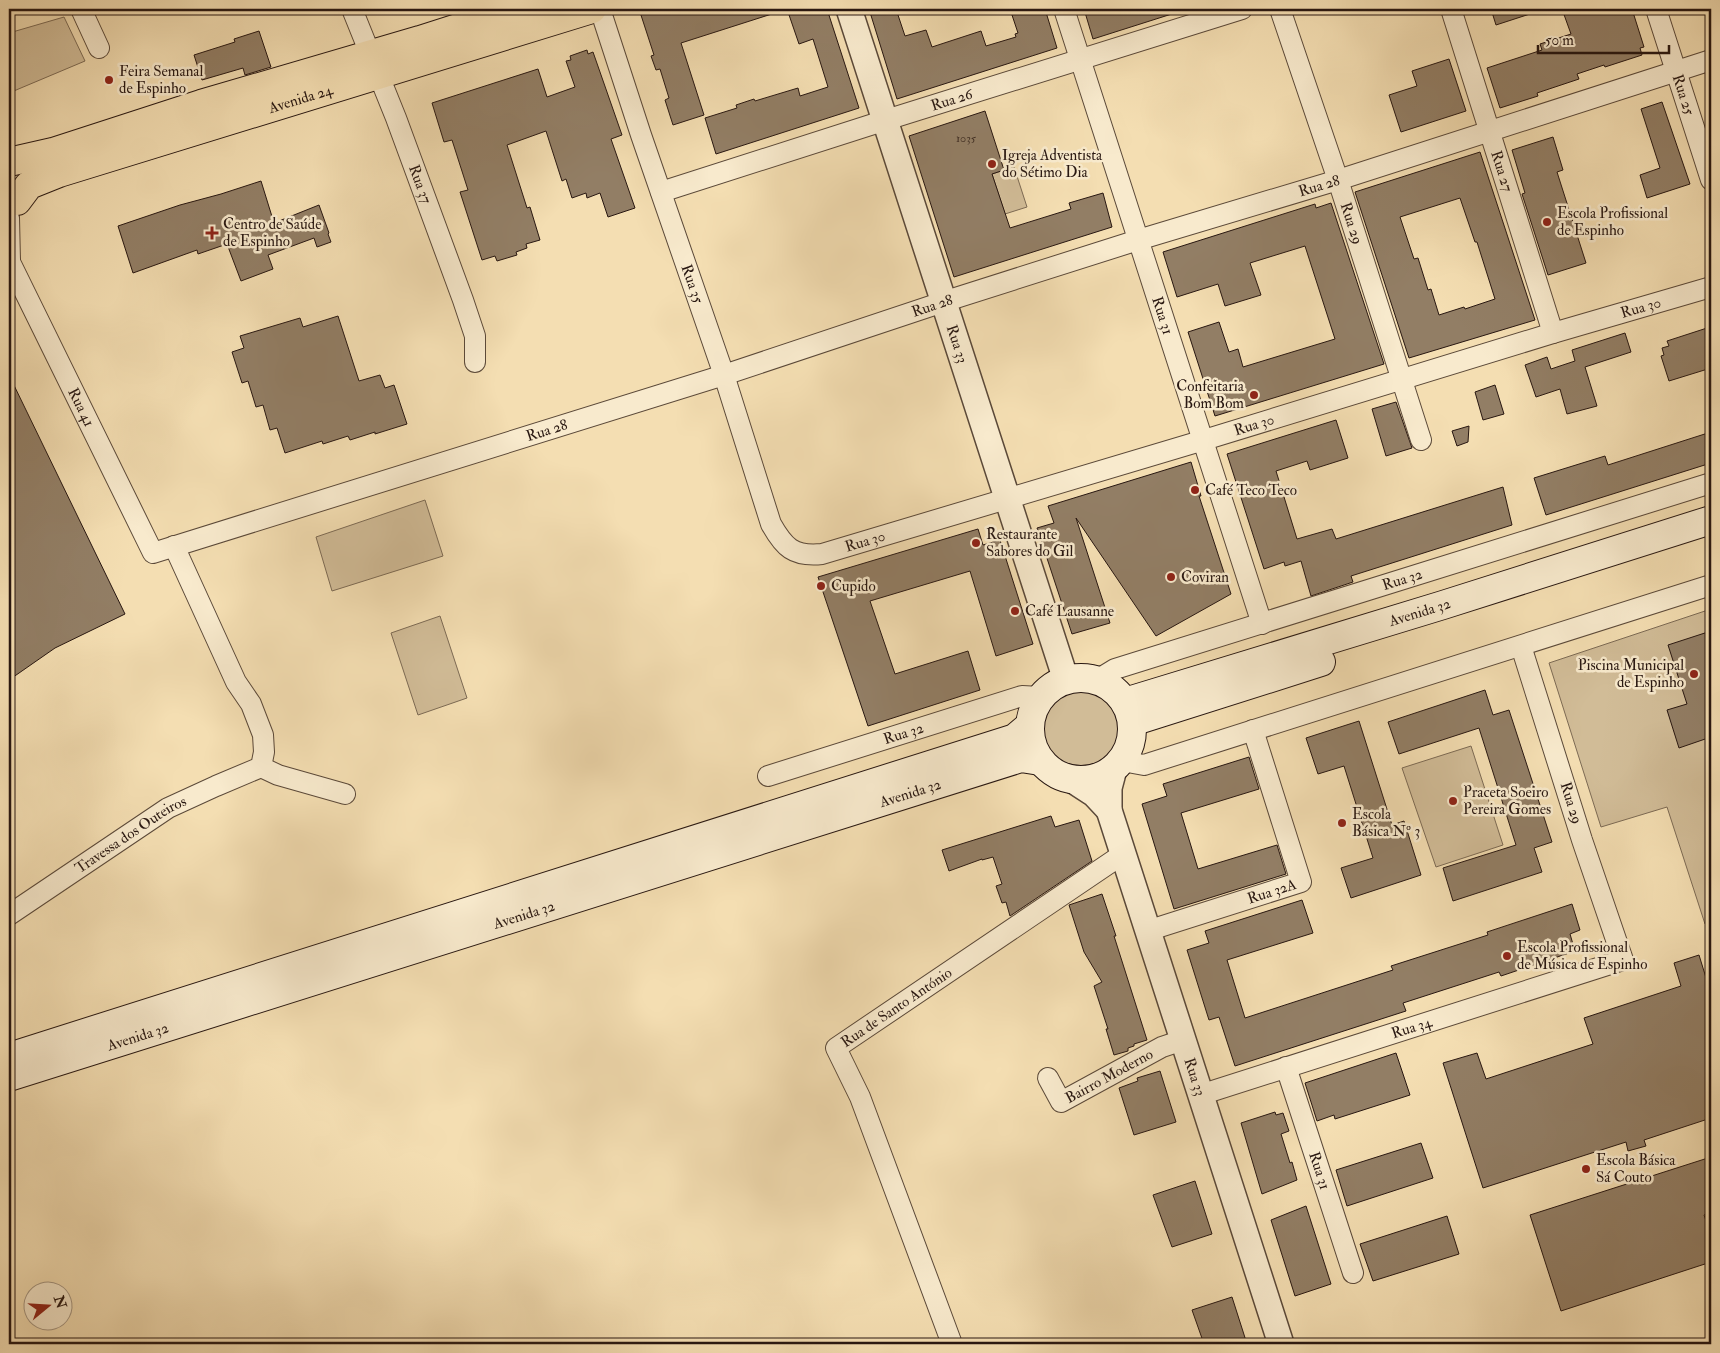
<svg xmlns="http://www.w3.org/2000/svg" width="1720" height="1353" viewBox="0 0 1720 1353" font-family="'IM FELL Double Pica',serif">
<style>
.green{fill:#d1bc97;stroke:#7c6a54}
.building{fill:#927e65;stroke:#281711;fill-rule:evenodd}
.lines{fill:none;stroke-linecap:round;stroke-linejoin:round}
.minor-casing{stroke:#5b4939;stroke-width:22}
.tertiary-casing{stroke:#5b4939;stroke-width:28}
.secondary-casing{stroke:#281711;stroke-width:30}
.primary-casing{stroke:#281711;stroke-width:30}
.minor{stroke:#f8eacd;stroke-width:20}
.tertiary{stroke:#f8eacd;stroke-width:25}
.secondary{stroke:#f8eacd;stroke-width:28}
.primary{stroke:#f4deb2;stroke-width:28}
.poi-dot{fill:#8f2418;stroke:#f8eacd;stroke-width:2}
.labels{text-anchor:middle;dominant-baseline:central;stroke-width:5;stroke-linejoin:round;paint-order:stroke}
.number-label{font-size:12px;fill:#423126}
.poi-label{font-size:15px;fill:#281711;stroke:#f8eacd;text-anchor:start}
.street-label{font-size:15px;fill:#281711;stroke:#f8eacd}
</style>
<rect width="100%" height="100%" fill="#f4deb2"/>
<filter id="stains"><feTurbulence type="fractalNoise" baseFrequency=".004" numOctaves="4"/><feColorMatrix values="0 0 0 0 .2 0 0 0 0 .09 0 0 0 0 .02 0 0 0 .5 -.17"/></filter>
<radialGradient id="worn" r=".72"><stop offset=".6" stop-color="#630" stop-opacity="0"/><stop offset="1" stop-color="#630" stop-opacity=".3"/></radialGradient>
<g class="green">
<polygon points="64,17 85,61 9,93 9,33"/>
<polygon points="1014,167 1027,207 1005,214 992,174"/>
<polygon points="425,500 443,556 332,591 316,537"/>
<polygon points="1711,609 1711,922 1705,924 1667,807 1601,827 1549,663"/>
<polygon points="440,616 467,698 418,715 391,633"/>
<circle cx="1080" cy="728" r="39"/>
<polygon points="1471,746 1503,845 1436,867 1402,768"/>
</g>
<g class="building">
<polygon points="639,9 778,9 778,12 681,43 704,115 673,125 665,100 669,98 660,69 656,70 651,56 654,55"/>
<polygon points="787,9 827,9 859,108 716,154 705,118 737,108 736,105 754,99 755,101 798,88 800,96 828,87 813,39 799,44"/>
<polygon points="869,9 896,9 905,36 926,30 932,47 981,31 986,46 1016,37 1015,34 1018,33 1010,9 1045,9 1057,48 897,99"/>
<polygon points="1084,9 1177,9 1178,12 1093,39"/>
<polygon points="1491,9 1536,9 1536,12 1496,25"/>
<polygon points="1562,9 1632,9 1644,47 1640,48 1642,55 1605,67 1604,65 1577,74 1579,79 1537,93 1538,96 1500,108 1487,68 1542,50 1540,44 1571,34"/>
<polygon points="259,31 271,67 245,75 243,68 202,80 194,55 235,42 234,39"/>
<polygon points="587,50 588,54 593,52 622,135 611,139 635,208 608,217 600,193 587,198 586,193 572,198 566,179 562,181 546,131 507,145 527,208 530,207 540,240 526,244 527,248 516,252 517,255 497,261 495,256 482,260 460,192 468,190 452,140 444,142 432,103 538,69 547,97 575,87 566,61 571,60 570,56"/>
<polygon points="1449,59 1466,111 1401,132 1389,95 1417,86 1412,71"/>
<polygon points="1662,102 1690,184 1647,198 1640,175 1660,168 1641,109"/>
<polygon points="985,111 1004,170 992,174 1010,228 1071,209 1069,203 1103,193 1112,227 954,277 909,136"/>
<polygon points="1553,137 1563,170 1557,172 1586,263 1548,275 1522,194 1525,193 1512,150"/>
<path d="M1480,152L1535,320L1409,358L1355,192ZM1460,198L1475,242H1477L1495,299L1465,309L1464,307L1439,315L1431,289L1428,290L1418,258L1414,259L1400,217Z"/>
<polygon points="261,181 274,223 319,205 329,233 328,234 331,242 317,247 314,238 268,255 273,269 241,281 227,244 198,254 197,250 133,273 118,226 180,205 221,194"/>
<polygon points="1331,203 1384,364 1215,416 1188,332 1219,322 1229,352 1238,349 1243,367 1335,339 1305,246 1250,263 1261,295 1225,306 1218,284 1177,297 1163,252 1315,204 1316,208"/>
<polygon points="338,316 359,381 380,375 385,388 394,385 407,424 375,434 375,432 350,440 348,436 323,444 322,441 285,453 277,428 270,430 263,405 256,407 248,381 242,383 232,352 244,348 240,336 300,318 303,327"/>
<polygon points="1707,328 1709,334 1711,333 1711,368 1669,381 1661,356 1664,355 1662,348 1669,346 1667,341"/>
<polygon points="1625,333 1631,352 1585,367 1597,406 1567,414 1560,389 1536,397 1525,365 1547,357 1551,369 1575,361 1572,350"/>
<polygon points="9,375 125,614 55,648 9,680"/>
<polygon points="1495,385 1504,414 1483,420 1475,392"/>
<polygon points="1396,402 1412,448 1386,456 1372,409"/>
<polygon points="1336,420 1348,458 1310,470 1307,461 1276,471 1297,539 1332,529 1336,539 1503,487 1512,525 1351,576 1353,582 1311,596 1301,561 1285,566 1284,562 1264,569 1227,454"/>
<polygon points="1469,426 1468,442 1457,446 1452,431"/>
<polygon points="1711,432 1711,463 1546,515 1534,478 1605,456 1608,465"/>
<polygon points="1191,462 1201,496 1199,496 1231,594 1156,636 1076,518 1110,623 1072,634 1037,528 1054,523 1048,506"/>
<polygon points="978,529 983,545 1000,540 1033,644 996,656 970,571 870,601 895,674 968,651 980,690 868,726 818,577"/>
<polygon points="1711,631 1711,737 1679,748 1667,710 1687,704 1668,645"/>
<polygon points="1485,690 1493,715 1509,710 1552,842 1534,848 1542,872 1453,901 1443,868 1516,845 1479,728 1399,754 1388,722"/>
<polygon points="1359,721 1392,825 1404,821 1421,875 1351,898 1341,868 1373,858 1344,766 1318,774 1306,738"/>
<polygon points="1249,757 1259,789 1181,813 1198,869 1277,845 1286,874 1174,909 1142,804 1167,796 1163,784"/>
<polygon points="1051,816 1055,827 1079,820 1092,861 1010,916 1006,902 1002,903 996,886 1002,884 993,857 982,860 982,859 949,871 942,850"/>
<polygon points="1102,894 1116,936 1114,936 1147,1040 1134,1044 1134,1046 1128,1048 1128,1051 1114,1055 1106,1029 1108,1029 1094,986 1102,982 1084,952 1069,905"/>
<polygon points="1302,900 1313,933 1227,960 1245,1018 1393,970 1391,966 1488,935 1487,932 1572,904 1580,930 1570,934 1575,951 1501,976 1499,972 1403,1003 1406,1011 1235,1066 1219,1017 1209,1020 1187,950 1209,943 1205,931"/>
<polygon points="1699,955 1711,994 1711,1118 1644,1140 1646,1146 1628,1151 1626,1142 1483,1188 1443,1063 1477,1053 1486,1079 1593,1044 1584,1018 1681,986 1674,963"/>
<polygon points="1396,1053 1410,1095 1335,1119 1334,1115 1317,1121 1305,1083"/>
<polygon points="1160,1071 1176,1122 1134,1135 1119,1088 1138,1081 1137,1078"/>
<polygon points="1275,1112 1276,1115 1283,1113 1289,1131 1281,1134 1290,1163 1292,1162 1297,1180 1262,1194 1241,1123"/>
<polygon points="1421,1143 1433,1178 1347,1206 1336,1170"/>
<polygon points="1711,1157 1711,1212 1704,1215 1711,1235 1711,1262 1561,1311 1530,1215"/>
<polygon points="1195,1181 1212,1234 1172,1247 1153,1195"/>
<polygon points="1306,1206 1331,1284 1295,1296 1271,1220"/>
<polygon points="1447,1216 1459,1254 1373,1281 1360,1244"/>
<polygon points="1232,1297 1247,1344 1204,1344 1192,1310"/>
</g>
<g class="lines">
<defs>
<g id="minor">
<polyline points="81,9 99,48"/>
<path id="s1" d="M352,9L396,118L463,300L475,336V362"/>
<path id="s2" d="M600,9L641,135L724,375L771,524C784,547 793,557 822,554L1204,440L1553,333L1711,287"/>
<path id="s3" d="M1064,9L1262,624"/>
<path id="s4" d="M1280,9L1338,180L1421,440"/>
<path id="s5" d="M1451,9L1553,333"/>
<path id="s6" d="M1656,9L1711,180"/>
<path id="s7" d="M661,192L886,120L1242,9"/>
<polyline points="9,218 10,261"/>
<path id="s8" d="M9,260L153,553L724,375L943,302L1138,240L1338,180L1711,60"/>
<path id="s9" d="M1097,680L1115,669L1711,483"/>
<polyline points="1122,761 1144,765 1711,585"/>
<polyline points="261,767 278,775 345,794"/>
<path id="s10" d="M768,776L1022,696L1040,697"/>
<path id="s11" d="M9,915L168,808L216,786L261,767L264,752L263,735L251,704L236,682L174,546"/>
<path id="s12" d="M1147,931L1301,882L1253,730"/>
<path id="s13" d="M1286,1067L1353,1273"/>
<path id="s14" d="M1048,1078L1061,1102L1162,1047L1183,1040"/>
<path id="s15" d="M1200,1095L1623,960L1582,840L1521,646"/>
<path id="s16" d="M952,1344L860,1097L836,1048L1123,854"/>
</g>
<g id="tertiary">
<path id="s17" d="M849,9L1066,680"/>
<path id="s18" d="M1114,769L1109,788V810L1281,1344"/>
<polyline points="1074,781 1094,794 1109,810"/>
</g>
<g id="secondary">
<circle cx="1081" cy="729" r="51"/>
<path id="s19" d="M1125,702L1443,605L1711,520"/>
<polyline points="1132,722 1321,662"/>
<polyline points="9,1057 1015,738 1029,726"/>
<path id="s20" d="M9,1077L1021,758L1040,761"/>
</g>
<g id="primary">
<polyline points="9,162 53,152 201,104 420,40 517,9"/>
<path id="s21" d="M17,201L29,185L59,173L592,9"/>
</g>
</defs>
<use href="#minor" class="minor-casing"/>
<use href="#tertiary" class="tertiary-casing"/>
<use href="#secondary" class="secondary-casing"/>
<use href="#primary" class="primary-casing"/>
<use href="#minor" class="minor"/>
<use href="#tertiary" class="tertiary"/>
<use href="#secondary" class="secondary"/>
<use href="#primary" class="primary"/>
</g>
<g class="poi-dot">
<circle cx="109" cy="80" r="5"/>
<circle cx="992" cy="164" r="5"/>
<circle cx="1547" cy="222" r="5"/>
<path d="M209.5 225.5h5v5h5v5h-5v5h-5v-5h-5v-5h5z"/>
<circle cx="1254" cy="395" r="5"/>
<circle cx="1195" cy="490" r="5"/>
<circle cx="976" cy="543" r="5"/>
<circle cx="1171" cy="577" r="5"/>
<circle cx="821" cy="586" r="5"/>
<circle cx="1015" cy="611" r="5"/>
<circle cx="1694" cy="674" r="5"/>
<circle cx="1453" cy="801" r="5"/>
<circle cx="1342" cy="823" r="5"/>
<circle cx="1507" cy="956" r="5"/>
<circle cx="1586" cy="1169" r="5"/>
</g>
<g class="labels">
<g class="number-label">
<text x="966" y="138">1035</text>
</g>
<g class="poi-label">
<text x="119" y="71">Feira Semanal<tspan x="119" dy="17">de Espinho</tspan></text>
<text x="1002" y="155">Igreja Adventista<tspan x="1002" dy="17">do Sétimo Dia</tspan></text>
<text x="1557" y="213">Escola Profissional<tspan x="1557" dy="17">de Espinho</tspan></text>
<text x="223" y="224">Centro de Saúde<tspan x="223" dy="17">de Espinho</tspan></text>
<text x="1244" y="386" text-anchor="end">Confeitaria<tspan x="1244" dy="17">Bom Bom</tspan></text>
<text x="1205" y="490">Café Teco Teco</text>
<text x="986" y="534">Restaurante<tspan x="986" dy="17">Sabores do Gil</tspan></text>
<text x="1181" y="577">Coviran</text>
<text x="831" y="586">Cupido</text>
<text x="1025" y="611">Café Lausanne</text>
<text x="1684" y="665" text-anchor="end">Piscina Municipal<tspan x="1684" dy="17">de Espinho</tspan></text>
<text x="1463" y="792">Praceta Soeiro<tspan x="1463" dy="17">Pereira Gomes</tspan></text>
<text x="1352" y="814">Escola<tspan x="1352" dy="17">Básica Nº 3</tspan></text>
<text x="1517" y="947">Escola Profissional<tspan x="1517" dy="17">de Música de Espinho</tspan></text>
<text x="1596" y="1160">Escola Básica<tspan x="1596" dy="17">Sá Couto</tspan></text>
</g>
<g class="street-label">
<text stroke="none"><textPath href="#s6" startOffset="90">Rua 25</textPath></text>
<text stroke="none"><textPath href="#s21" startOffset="305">Avenida 24</textPath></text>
<text stroke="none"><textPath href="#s7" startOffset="305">Rua 26</textPath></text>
<text stroke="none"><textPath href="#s5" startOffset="170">Rua 27</textPath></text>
<text stroke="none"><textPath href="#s1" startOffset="188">Rua 37</textPath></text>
<text stroke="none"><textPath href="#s8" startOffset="1549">Rua 28</textPath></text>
<text stroke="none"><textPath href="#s4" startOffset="226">Rua 29</textPath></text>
<text stroke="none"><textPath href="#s2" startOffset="290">Rua 35</textPath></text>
<text stroke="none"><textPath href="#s8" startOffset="1144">Rua 28</textPath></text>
<text stroke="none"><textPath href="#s2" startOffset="1462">Rua 30</textPath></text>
<text stroke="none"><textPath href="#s3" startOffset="322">Rua 31</textPath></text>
<text stroke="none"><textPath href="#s17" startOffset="352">Rua 33</textPath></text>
<text stroke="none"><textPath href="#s8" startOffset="164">Rua 41</textPath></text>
<text stroke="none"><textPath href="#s2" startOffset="1058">Rua 30</textPath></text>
<text stroke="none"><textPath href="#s8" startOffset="739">Rua 28</textPath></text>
<text stroke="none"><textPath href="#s2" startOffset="652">Rua 30</textPath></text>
<text stroke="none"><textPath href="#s9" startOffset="322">Rua 32</textPath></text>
<text stroke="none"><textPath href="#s19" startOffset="308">Avenida 32</textPath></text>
<text stroke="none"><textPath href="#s10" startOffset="142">Rua 32</textPath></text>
<text stroke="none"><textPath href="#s20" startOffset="945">Avenida 32</textPath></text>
<text transform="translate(1571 803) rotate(73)">Rua 29</text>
<text stroke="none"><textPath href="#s11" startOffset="146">Travessa dos Outeiros</textPath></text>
<text stroke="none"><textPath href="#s12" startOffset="131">Rua 32A</textPath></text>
<text stroke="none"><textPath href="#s20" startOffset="540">Avenida 32</textPath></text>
<text stroke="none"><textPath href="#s16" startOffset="391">Rua de Santo António</textPath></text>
<text stroke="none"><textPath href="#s15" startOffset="222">Rua 34</textPath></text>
<text stroke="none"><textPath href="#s20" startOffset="135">Avenida 32</textPath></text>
<text stroke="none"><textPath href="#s14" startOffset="82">Bairro Moderno</textPath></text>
<text stroke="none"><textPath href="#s18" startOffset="322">Rua 33</textPath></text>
<text stroke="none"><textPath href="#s13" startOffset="109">Rua 31</textPath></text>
</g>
</g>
<rect width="1720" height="1353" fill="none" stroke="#f4deb2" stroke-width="30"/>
<rect x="10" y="10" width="1700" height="1333" fill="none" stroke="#281711" stroke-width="2.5"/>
<rect x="15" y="15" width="1690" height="1323" fill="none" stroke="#281711"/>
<g transform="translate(48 1306) rotate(72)"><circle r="24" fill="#f8eacd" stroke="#a59682"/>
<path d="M0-4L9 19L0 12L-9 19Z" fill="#8f2418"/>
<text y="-8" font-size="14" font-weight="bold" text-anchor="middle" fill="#281711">N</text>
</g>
<path d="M1538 45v8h131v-8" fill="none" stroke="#281711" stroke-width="2.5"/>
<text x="1545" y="45" font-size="15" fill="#281711" stroke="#f8eacd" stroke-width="4" paint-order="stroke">50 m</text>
<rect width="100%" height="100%" filter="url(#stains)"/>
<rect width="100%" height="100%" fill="url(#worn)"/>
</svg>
